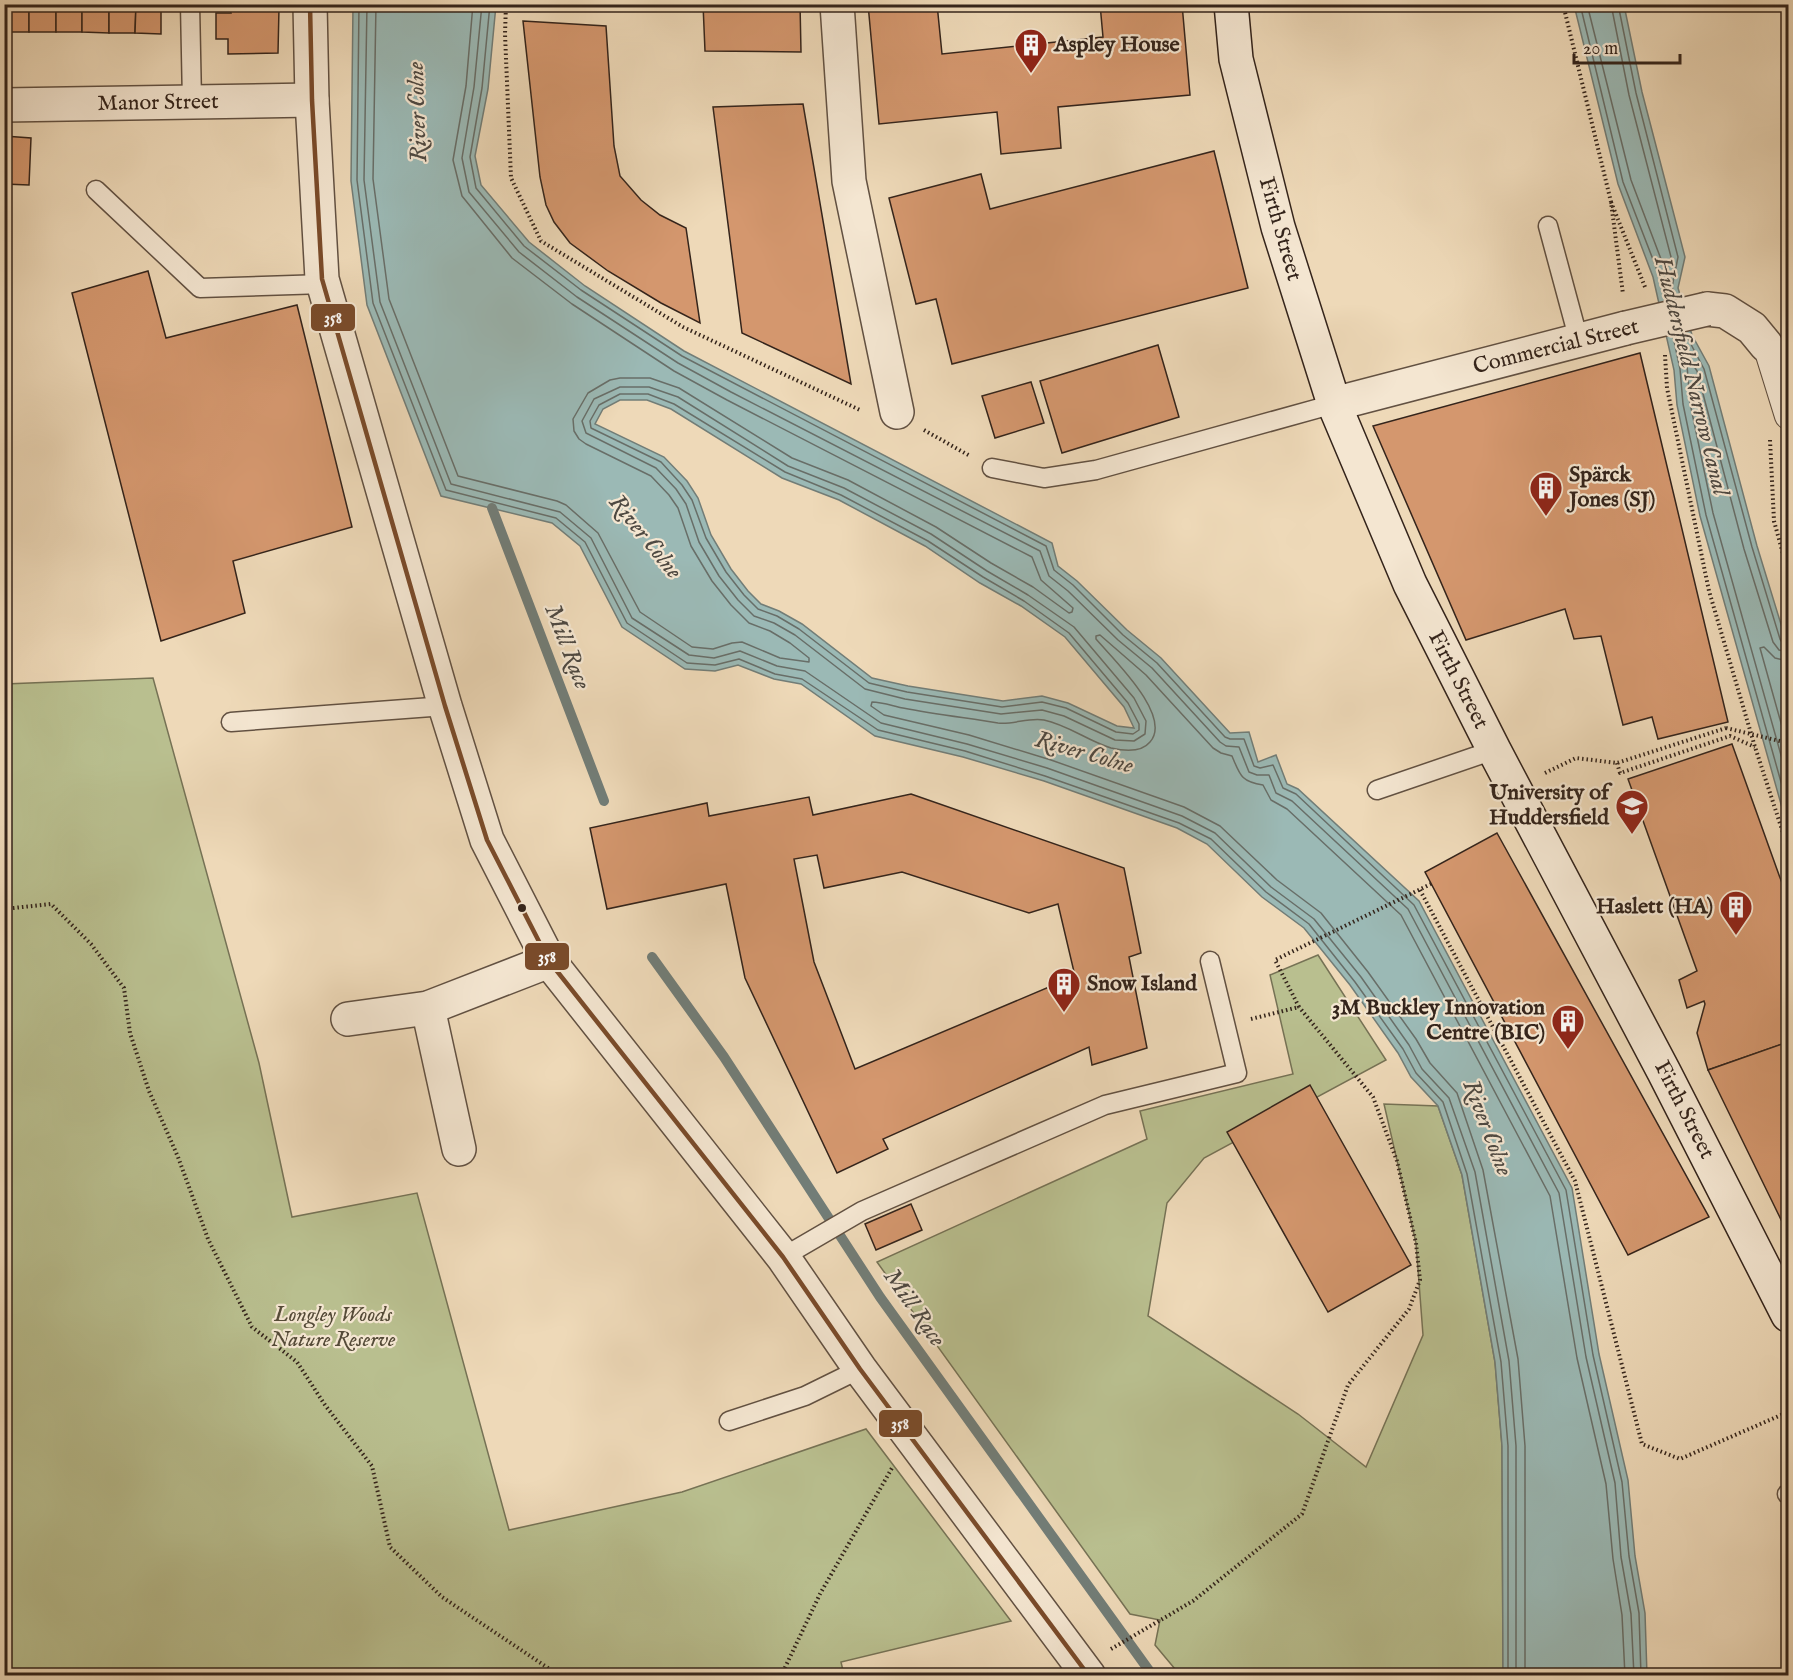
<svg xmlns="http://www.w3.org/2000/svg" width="1793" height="1680" viewBox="0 0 1793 1680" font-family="'IM FELL English',serif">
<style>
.green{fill:#b9bf8f;stroke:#767255;stroke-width:1.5}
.water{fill:#9bb9b5;stroke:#727d77;stroke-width:1.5;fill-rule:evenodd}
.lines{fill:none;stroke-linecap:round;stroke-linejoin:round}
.shore{stroke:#686e68;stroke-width:1.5}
.stream{stroke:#727d77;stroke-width:10}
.building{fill:#d4976e;stroke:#34241b;stroke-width:1.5;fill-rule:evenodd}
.service-casing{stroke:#625142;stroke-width:21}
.pedestrian-casing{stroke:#625142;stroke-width:28}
.minor-casing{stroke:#625142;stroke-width:36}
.tertiary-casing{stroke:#625142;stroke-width:36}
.secondary-casing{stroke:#34241b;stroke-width:36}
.path{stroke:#34241b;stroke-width:4;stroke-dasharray:1.5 3;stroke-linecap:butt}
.service{stroke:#f4e6d1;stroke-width:18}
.pedestrian{stroke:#f4e6d1;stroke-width:26}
.minor{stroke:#f4e6d1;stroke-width:33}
.tertiary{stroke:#f4e6d1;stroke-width:33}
.secondary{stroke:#f4e6d1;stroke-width:33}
.minor-bridge-casing{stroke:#625142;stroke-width:36;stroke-linecap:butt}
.path-bridge{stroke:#34241b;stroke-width:4;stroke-dasharray:1.5 3;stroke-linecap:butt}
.minor-bridge{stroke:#f4e6d1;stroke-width:33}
.bus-1-casing{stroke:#f4e6d1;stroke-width:9}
.bus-1{stroke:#7a4b2a;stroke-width:4.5}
.bus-dot{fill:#34241b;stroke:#f4e6d1;stroke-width:2}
.labels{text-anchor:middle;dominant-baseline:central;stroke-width:4.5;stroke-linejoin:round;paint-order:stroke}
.poi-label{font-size:22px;font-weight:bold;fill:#34241b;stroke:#f4e6d1;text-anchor:start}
.street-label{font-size:22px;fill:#34241b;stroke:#f4e6d1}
.park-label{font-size:22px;font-style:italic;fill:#554b38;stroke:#f4e6d1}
.water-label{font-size:24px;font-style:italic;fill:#4e4942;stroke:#f4e6d1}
.line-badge{stroke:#f4e6d1;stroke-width:2}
.badge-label{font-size:16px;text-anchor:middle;font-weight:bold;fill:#fff}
</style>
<rect width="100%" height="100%" fill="#eed9b8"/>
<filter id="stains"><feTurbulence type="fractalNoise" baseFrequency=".00333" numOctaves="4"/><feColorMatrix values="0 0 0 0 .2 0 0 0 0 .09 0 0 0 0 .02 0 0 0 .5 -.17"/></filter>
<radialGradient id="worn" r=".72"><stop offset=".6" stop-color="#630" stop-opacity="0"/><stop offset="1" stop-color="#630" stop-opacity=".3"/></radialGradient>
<g class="green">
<polygon points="153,678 259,1063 292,1217 417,1193 509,1530 682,1492 866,1429 1011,1621 841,1662 844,1675 5,1675 5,684"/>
<polygon points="1318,955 1386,1060 1204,1158 1167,1203 1148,1316 1298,1414 1366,1467 1423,1335 1416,1243 1384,1104 1438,1106 1462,1175 1495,1362 1502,1446 1503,1675 1180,1675 1155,1645 1160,1620 1130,1614 877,1262 1147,1139 1140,1111 1293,1074 1270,975"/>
</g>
<g class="water">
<path d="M353,5H496L488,89L475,156L481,185L529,242L585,286L684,351L1052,543L1058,566L1077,581L1127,630L1161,658L1230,733L1249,732L1258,762L1276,755L1287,784L1298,789L1419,901L1572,1188L1599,1354L1628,1480L1635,1556L1645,1613L1647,1675H1503L1502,1446L1495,1362L1462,1175L1438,1106L1411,1077L1398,1053L1350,985L1304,928L1262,897L1207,844L1177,828L1044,781L963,757L875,736L801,684L774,679L738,665L715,671L685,669L622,627L580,546L552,523L441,496L367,305L351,181ZM620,400H647L671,409L782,478L839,500L925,546L980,583L1021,606L1065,637L1124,707L1134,728L1117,726L1068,703L1042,696L1003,701L908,686L872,678L802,624L779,611L761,604L748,591L731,569L711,535L698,498L687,481L664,457L595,424L603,409Z"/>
<polygon points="1574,5 1624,5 1642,92 1685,257 1678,288 1692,335 1709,366 1757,546 1788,647 1788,829 1700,516 1677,405 1674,370 1653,277 1618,184"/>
</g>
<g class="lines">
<g class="shore">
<polyline points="359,4 357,180 373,303 446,490 556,518 585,542 627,623 687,663 715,665 739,659 775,674 802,679 878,730 965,751 1045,776 1179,823 1211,839 1266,892 1309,924 1355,982 1403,1049 1416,1073 1443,1102 1467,1174 1501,1362 1508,1446 1508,1676"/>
<polyline points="367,4 364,180 380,302 451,484 560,512 591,538 632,618 689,655 714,658 740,651 777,666 805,671 881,723 967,744 1047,768 1182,816 1215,833 1271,887 1314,919 1361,977 1409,1045 1422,1069 1449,1098 1475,1172 1509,1361 1516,1446 1516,1676"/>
<polyline points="376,4 373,179 389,299 458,476 557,501 566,505 598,533 640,612 692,647 713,649 732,643 742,642 780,658 809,662 809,658 790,643 770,631 749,623 731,605 712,581 691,546 678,508 669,495 651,476 586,444 579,439 574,431 573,419 588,393 610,380 620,378 650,378 679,388 792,458 848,480 936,527 991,563 1033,587 1069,613 1072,612 1073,608 1041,580 1032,557 727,400 674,371 572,304 512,258 462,196 453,160 466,86 473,4"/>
<polyline points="482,4 474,87 462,158 469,192 519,252 577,297 678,363 731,392 1040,551 1049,576 1068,591 1118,640 1152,668 1220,742 1226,746 1239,747 1249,772 1257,775 1269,775 1276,793 1292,801 1408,909 1559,1193 1586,1357 1615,1483 1621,1557 1631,1614 1634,1676"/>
<polyline points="490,4 482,88 470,157 476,188 524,246 581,290 682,356 1046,546 1054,570 1073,585 1123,635 1157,663 1225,737 1230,739 1244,739 1254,766 1260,768 1273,765 1283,788 1296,794 1414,905 1566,1190 1593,1355 1622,1482 1629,1556 1639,1613 1641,1676"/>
<polyline points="1580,4 1623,182 1659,275 1665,300"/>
<polyline points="1587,4 1631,180 1664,267 1667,268 1671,257 1629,95 1611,4"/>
<polyline points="1618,4 1636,93 1678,257 1672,287 1675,298"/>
<polyline points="1685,333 1704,369 1752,547 1780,639 1783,644 1788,645"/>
<polyline points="1673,336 1680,369 1683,404 1706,515 1788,807"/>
<polygon points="620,387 649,387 678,397 788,466 844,488 931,534 987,571 1028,595 1074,627 1134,698 1146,721 1145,734 1134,741 1115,740 1064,716 1042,710 1001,714 905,699 865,689 795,635 774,623 754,616 738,600 719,576 699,542 686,504 676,489 656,468 586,433 582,421 594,399"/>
<polygon points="620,394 648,394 674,404 785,472 841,495 928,541 983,577 1024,601 1069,633 1128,703 1139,724 1139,730 1133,734 1116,732 1066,708 1042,702 1002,707 907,692 869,683 799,629 777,616 758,609 744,595 726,572 706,538 692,500 682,485 661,462 591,428 590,421 599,405"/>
<polyline points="1788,652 1779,650 1773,642 1744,549 1697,371 1692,363 1689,362 1687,365 1690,403 1713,513 1788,780"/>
<polyline points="1788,661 1775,658 1764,647 1760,648 1788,748"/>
<path d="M1525,1676V1446L1518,1359L1483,1170L1457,1093L1430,1063L1416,1039L1368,972L1321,913L1277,880L1220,826L1184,807L1051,760L969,735L884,715L871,706L872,702C882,702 893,706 903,708C934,714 967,718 998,723C1013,725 1029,717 1044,720C1068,725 1088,741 1111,748C1124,751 1141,753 1150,742C1173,716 1113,659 1096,639V636L1100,635L1146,675L1213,748L1221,753L1232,756C1240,775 1241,782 1263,785L1271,800L1287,809L1401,915L1550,1196L1577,1358L1606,1484L1613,1559L1622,1615L1625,1676"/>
</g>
<g class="stream">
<polyline points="492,508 604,801"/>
<polyline points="652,957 724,1057 880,1297 1153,1676"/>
</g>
</g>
<g class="building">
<rect x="4" y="4" width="25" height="28"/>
<rect x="29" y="4" width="27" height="28"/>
<rect x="56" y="4" width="26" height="28"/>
<polygon points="82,4 109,4 109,33 82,32"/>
<polygon points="109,4 136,4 135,33 109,33"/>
<polygon points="136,4 161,4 161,34 135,33"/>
<rect x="230" y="4" width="49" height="4"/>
<polygon points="703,4 800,4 801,52 705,51"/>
<polygon points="868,4 937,4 942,54 1103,37 1100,4 1182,4 1190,95 1058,107 1061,148 1001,154 997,112 879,124"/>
<polygon points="230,8 279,8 278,53 228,54 228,39 216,39 216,13 231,13"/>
<polygon points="523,21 606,26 614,146 620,176 641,200 660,215 686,228 700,323 661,303 608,271 570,243 554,222 546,205 540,177"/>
<polygon points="803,104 851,384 742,333 713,107"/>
<polygon points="4,136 31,138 29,185 4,184"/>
<polygon points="1214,151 1248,288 952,364 936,299 916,304 889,198 981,174 990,209"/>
<polygon points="148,271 166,338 297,305 352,527 233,561 245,613 161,641 72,293"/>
<polygon points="1158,345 1179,417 1062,453 1040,381"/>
<polygon points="1640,353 1728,722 1658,739 1652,717 1623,725 1601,636 1574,639 1565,609 1466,640 1373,426"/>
<polygon points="1031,382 1044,423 995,438 982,396"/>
<polygon points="1732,744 1788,900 1788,1042 1708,1070 1697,1033 1705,1004 1704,1001 1687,1008 1679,980 1697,971 1628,779"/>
<path d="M911,794L1124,868L1141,953L1129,957L1147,1048L1092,1065L1089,1047L883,1139L888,1149L837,1173L745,978L726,884L607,909L590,828L707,803L709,816L809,797L813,815ZM817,855L824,888L902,872L1029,913L1058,904L1075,976L855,1069L814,962L794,859Z"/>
<polygon points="1497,833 1709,1217 1628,1255 1425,872"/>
<polygon points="1788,1042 1788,1234 1708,1070"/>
<polygon points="1310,1085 1411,1265 1328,1312 1227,1132"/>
<polygon points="911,1204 922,1230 876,1250 865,1224"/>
</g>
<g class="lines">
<defs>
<g id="service">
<polyline points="190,4 192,102"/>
<polyline points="96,190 200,288 324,284"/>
<polyline points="1548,226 1579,341"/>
<polyline points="992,468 1044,478 1096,470 1334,404"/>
<polyline points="231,722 445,706"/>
<polyline points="1377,790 1494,750"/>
<polyline points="783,1257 862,1211 1105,1105 1237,1073 1210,961"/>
<polyline points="729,1421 805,1396 860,1369"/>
<polyline points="1787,1494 1788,1494"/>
</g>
<polyline id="pedestrian" points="1766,345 1788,416"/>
<g id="minor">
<polyline points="837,4 849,181 897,412"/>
<polyline points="4,105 312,100"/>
<polyline points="1707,309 1725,311 1752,328 1766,345"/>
<polyline points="1334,404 1626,328"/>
<polyline points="428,1008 459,1149"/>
<polyline points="348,1019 428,1008 549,961"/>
</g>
<polyline id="tertiary" points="310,4 312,100 322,279 445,706 487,840 549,961 783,1257 860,1369 1089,1676"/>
<polyline id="secondary" points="1231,4 1236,59 1278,227 1334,404 1410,584 1494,750 1664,1072 1788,1315"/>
</defs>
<use href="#service" class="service-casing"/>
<use href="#pedestrian" class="pedestrian-casing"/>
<use href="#minor" class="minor-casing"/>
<use href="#tertiary" class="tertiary-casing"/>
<use href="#secondary" class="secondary-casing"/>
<g class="path">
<polyline points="506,4 505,34 511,178 541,241 683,327 860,410"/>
<polyline points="1563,4 1611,202 1623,294"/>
<polyline points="1611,202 1645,287"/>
<polyline points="1665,355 1667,388 1709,591 1755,747 1788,848"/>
<polyline points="924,430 970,456"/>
<polyline points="1770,440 1774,521 1788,572"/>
<polyline points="1617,763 1620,773 1730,736 1755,747"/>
<polyline points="1545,773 1576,758 1617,763 1726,728"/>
<polyline points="1420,890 1575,1181 1642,1444 1680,1459 1788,1412"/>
<polyline points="4,909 51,904 91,944 124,988 130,1033 149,1091 178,1157 208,1239 252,1327 297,1362 325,1405 372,1466 390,1547 442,1597 560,1676"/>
<polyline points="1251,1019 1299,1007 1275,960 1431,884"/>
<polyline points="1111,1649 1193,1601 1302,1514 1348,1385 1409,1309 1420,1280 1416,1243 1397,1161 1373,1097 1299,1007"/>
<polyline points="781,1676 820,1594 892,1468"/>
</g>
<use href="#service" class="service"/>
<use href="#pedestrian" class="pedestrian"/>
<use href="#minor" class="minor"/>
<use href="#tertiary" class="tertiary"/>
<use href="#secondary" class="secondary"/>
<defs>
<polyline id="minor-bridge" points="1626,328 1707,309"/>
</defs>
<use href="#minor-bridge" class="minor-bridge-casing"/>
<polyline class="path-bridge" points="1726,728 1788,743"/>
<use href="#minor-bridge" class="minor-bridge"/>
<defs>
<polyline id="bus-1" points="310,4 312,100 322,279 445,706 487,840 549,961 783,1257 860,1369 1089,1676"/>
</defs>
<use href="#bus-1" class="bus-1-casing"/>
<use href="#bus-1" class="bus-1"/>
</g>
<defs>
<symbol id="building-pin" viewBox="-11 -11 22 30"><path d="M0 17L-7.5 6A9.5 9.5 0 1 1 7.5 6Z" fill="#8f2418" stroke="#f4e6d1"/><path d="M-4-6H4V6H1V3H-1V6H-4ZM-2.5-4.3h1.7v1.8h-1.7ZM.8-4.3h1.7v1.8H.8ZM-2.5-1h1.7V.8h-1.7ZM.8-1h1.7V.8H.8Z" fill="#fff"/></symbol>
<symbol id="university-pin" viewBox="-11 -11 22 30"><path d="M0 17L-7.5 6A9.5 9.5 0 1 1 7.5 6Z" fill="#8f2418" stroke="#f4e6d1"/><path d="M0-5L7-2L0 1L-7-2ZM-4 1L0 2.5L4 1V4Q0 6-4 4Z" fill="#fff"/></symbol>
</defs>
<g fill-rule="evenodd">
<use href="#building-pin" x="1012" y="26" width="38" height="52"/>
<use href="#building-pin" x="1527" y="469" width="38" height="52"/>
<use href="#university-pin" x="1613" y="787" width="38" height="52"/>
<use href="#building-pin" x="1717" y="888" width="38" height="52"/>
<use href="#building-pin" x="1045" y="965" width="38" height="52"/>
<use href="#building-pin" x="1549" y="1002" width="38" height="52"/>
</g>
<circle class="bus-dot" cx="522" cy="908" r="5"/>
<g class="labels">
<g class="poi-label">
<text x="1054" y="45">Aspley House</text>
<text x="1569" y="475">Spärck<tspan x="1569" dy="25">Jones (SJ)</tspan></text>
<text x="1609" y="793" text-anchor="end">University of<tspan x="1609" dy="25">Huddersfield</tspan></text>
<text x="1713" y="907" text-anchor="end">Haslett (HA)</text>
<text x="1087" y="984">Snow Island</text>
<text x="1545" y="1008" text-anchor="end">3M Buckley Innovation<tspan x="1545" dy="25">Centre (BIC)</tspan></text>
</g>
<g class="street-label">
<text transform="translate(158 103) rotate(-1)">Manor Street</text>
<text transform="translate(1280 229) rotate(74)">Firth Street</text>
<text transform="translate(1556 347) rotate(-14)">Commercial Street</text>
<text transform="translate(1458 680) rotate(63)">Firth Street</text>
<text transform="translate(1684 1110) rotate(63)">Firth Street</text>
</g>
<g class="park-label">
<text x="333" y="1315">Longley Woods<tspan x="333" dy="25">Nature Reserve</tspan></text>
</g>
<g class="water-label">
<text transform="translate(418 112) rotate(-92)">River Colne</text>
<text transform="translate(1691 376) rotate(76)">Huddersfield Narrow Canal</text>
<text transform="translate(645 537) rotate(51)">River Colne</text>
<text transform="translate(567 647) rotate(69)">Mill Race</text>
<text transform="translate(1084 753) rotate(16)">River Colne</text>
<text transform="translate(1487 1128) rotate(69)">River Colne</text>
<text transform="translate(914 1308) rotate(55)">Mill Race</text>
</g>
</g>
<g class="line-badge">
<rect x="310" y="303" width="46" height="29" rx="6" fill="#7a4b2a"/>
<rect x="524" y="942" width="46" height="29" rx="6" fill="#7a4b2a"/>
<rect x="878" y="1409" width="45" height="29" rx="6" fill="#7a4b2a"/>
</g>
<g class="badge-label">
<text x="333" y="323">358</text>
<text x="547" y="962">358</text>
<text x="900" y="1429">358</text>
</g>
<rect width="1793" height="1680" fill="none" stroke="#eed9b8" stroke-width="24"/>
<rect x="6" y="6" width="1781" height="1668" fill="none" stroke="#34241b" stroke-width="3"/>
<rect x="12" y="12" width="1769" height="1656" fill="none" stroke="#34241b" stroke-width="1.5"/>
<path d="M1574 54v9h106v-9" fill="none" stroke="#34241b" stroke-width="3"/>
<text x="1583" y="54" font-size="18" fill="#34241b" stroke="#f4e6d1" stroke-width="4.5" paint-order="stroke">20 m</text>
<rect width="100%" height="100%" filter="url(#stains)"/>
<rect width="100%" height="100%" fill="url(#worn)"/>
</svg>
